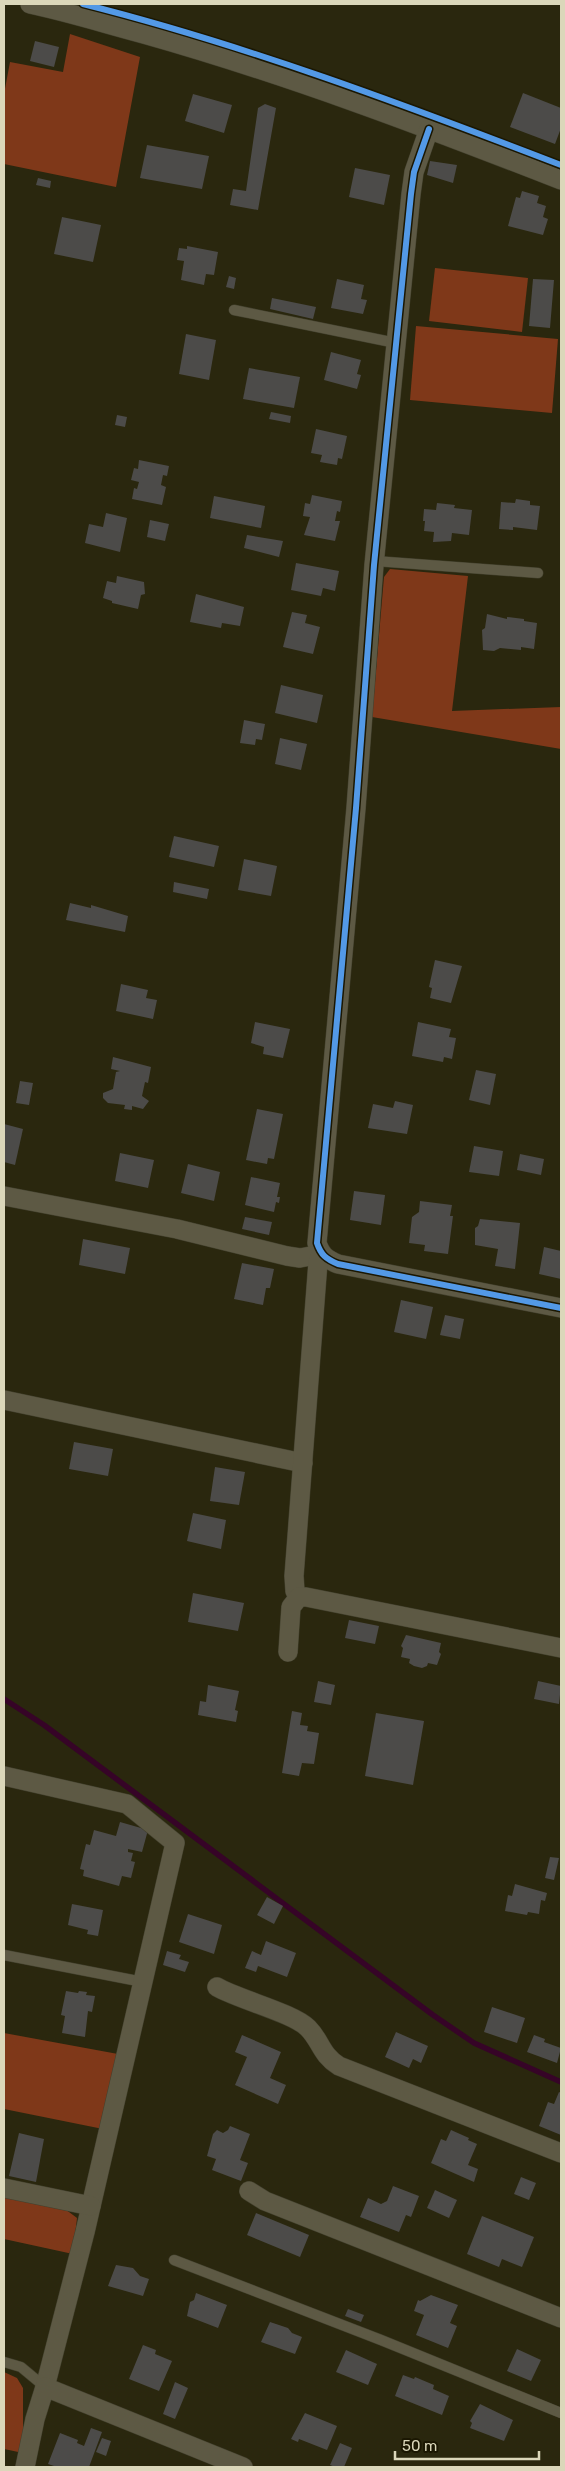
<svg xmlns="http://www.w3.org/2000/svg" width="565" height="2471" viewBox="0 0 565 2471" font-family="Rubik,sans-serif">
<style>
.green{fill:#7f3819}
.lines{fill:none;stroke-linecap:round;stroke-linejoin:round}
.stream{stroke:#360427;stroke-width:5.5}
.building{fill:#4c4b49}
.lane-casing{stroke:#43412e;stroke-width:11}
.street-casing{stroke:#43412e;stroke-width:20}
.lane{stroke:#5d5944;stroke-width:10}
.street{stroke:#5d5944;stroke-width:19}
.cycleway-casing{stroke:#1b1702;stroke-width:9}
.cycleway{stroke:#5399e6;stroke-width:6}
</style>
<rect width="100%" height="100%" fill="#2a270e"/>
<g class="green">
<polygon points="70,34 140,57 116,187 4,164 4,94 10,62 63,72"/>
<polygon points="435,268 528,278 522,332 429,321"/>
<polygon points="416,326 558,339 552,413 410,400"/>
<polygon points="390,569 468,576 452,711 561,707 561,749 372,717 384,577"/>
<polygon points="4,2033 118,2054 103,2129 4,2109"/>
<polygon points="4,2197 65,2209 77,2218 73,2254 4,2239"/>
<polygon points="4,2372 17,2378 23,2388 23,2453 4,2449"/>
</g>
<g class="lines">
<polyline class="stream" points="4,1699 44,1725 433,2015 474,2043 561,2082"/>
</g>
<g class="building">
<polygon points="35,41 59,47 54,67 30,61"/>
<polygon points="523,93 561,108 561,128 555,144 510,127"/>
<polygon points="193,94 232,105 224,133 185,121"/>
<polygon points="265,104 276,108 258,210 230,205 233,189 246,191 258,108"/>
<polygon points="147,145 209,156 202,189 140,178"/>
<polygon points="430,161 457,165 453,183 427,175"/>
<polygon points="355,168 390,175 384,205 349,197"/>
<polygon points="38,178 51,181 50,188 36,185"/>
<polygon points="522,191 539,196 537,203 546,206 543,217 548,219 543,235 508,226 516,197 520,198"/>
<polygon points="62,217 101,225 93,262 54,254"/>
<polygon points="187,246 218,252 214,275 206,274 204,285 181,280 184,261 177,260 179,248 187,249"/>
<polygon points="229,276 236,278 234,289 226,287"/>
<polygon points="337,279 364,285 361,299 367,300 363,314 331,308"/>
<polygon points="533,279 554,280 550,328 529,326"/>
<polygon points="272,298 316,307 313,319 270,309"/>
<polygon points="186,334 216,340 209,380 179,374"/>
<polygon points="331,352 361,360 357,374 361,375 357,389 324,380"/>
<polygon points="249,368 300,377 294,408 243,399"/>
<polygon points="271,412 291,416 290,423 269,419"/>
<polygon points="117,415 127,417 125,427 115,425"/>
<polygon points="316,429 347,436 342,459 338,458 337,465 320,462 322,455 311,453"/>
<polygon points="139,460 169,466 167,476 163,475 161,485 166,487 162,505 132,499 134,488 137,489 139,482 131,480 134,468 138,469"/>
<polygon points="312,495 342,501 340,512 337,511 335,521 340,521 335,541 304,535 310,517 303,516 305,503 310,504"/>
<polygon points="214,496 265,506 261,528 210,518"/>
<polygon points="516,499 530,501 530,505 540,506 537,530 513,527 513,530 499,529 501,502 515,503"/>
<polygon points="437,503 455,505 454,508 472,510 469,535 452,533 451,541 433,542 434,532 424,531 425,521 423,521 424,509 436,510"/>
<polygon points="106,513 127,518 120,552 85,543 89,524 103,527"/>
<polygon points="150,520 169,524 165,541 147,537"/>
<polygon points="247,535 283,541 279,557 244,548"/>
<polygon points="296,563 339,571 335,591 323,588 321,596 291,590"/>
<polygon points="117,576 144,582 145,594 141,595 138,609 112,603 112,601 103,598 107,581 116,583"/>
<polygon points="196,594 244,607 240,626 222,623 221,628 190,622"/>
<polygon points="292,612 307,615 305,623 320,627 313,654 283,647"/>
<polygon points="487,614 507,619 507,617 524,619 524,621 537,623 534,649 521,647 521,650 500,648 494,651 483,650 482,630 485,628"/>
<polygon points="281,685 323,695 317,723 275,713"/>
<polygon points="244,720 265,724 262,740 256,739 255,745 240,743"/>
<polygon points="280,738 307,744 301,770 275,764"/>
<polygon points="174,836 219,846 214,867 169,857"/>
<polygon points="244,859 277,866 271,896 238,890"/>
<polygon points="174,882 209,889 207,899 173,892"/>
<polygon points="70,903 91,908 91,905 128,916 125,932 66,920"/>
<polygon points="435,960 462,966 451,1003 430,998 432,988 429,987"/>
<polygon points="121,984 148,990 146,998 157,1000 153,1019 116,1011"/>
<polygon points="255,1022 290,1029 283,1058 263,1054 264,1047 251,1043"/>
<polygon points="418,1022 451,1029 449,1037 456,1038 452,1059 444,1057 443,1062 412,1056"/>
<polygon points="113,1057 151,1067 148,1083 145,1082 142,1096 149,1101 143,1109 132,1106 132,1110 124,1109 125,1105 108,1103 103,1098 103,1093 113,1089 116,1072 120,1071 111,1069"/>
<polygon points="476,1070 496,1074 490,1105 469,1100"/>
<polygon points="20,1081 33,1083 29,1105 16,1103"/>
<polygon points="395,1101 413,1105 407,1134 368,1128 373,1104 393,1108"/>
<polygon points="257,1109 283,1114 274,1159 268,1158 267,1164 246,1160"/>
<polygon points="4,1124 23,1129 15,1165 4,1162"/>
<polygon points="474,1146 503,1151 499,1176 469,1172"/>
<polygon points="120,1153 154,1160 148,1188 115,1181"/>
<polygon points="520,1154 544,1159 541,1175 517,1170"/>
<polygon points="188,1164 220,1172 214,1201 181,1193"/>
<polygon points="251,1177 280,1183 277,1197 280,1197 279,1203 276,1202 274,1212 245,1205"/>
<polygon points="354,1191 385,1195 381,1225 350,1220"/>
<polygon points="420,1201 452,1205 450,1216 453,1216 448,1254 424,1251 425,1245 409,1243 412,1217 419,1212"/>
<polygon points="245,1217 272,1222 269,1235 242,1229"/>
<polygon points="480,1219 520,1223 515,1269 495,1266 498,1249 475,1245 475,1228 478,1226"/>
<polygon points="83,1239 130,1248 125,1274 79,1265"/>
<polygon points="544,1247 561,1251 561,1279 539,1274"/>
<polygon points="242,1263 274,1269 270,1288 266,1288 263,1305 234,1299"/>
<polygon points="401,1300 433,1307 426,1339 394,1332"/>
<polygon points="445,1315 464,1319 460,1339 440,1335"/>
<polygon points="74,1442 113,1449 108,1476 69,1469"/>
<polygon points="215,1467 245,1472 239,1505 210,1501"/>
<polygon points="193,1513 226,1520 221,1549 187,1541"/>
<polygon points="193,1593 244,1603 238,1631 188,1622"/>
<polygon points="349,1620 379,1626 375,1644 345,1638"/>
<polygon points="406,1635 441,1643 439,1652 441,1654 437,1665 428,1663 427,1666 422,1668 414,1666 409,1663 410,1659 401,1657 403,1648 401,1646"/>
<polygon points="318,1681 335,1685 331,1705 314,1702"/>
<polygon points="538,1681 561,1686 559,1704 534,1699"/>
<polygon points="208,1685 239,1691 235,1710 238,1711 236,1722 198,1715 200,1701 206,1702"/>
<polygon points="292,1711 302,1713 300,1725 308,1726 307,1731 319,1733 314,1764 302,1763 299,1776 282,1773"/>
<polygon points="376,1713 424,1721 413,1785 365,1776"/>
<polygon points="120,1822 148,1830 142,1852 128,1849 128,1852 133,1853 131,1861 135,1862 131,1878 122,1876 119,1886 83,1876 84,1870 80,1869 86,1844 90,1845 94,1830 116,1836"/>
<polygon points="550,1857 559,1858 554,1880 545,1878"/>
<polygon points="515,1884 547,1893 545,1901 541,1900 539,1914 528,1912 527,1915 505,1911 508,1895 512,1896"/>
<polygon points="267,1897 283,1906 274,1924 257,1915"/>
<polygon points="72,1904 103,1910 98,1936 87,1934 88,1930 68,1925"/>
<polygon points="188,1914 222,1925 214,1954 179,1942"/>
<polygon points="266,1941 296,1953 287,1977 258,1966 256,1972 245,1968 252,1951 261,1955"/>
<polygon points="167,1951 181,1955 179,1959 189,1962 185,1972 163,1965"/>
<polygon points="66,1991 78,1993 79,1991 87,1992 86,1995 95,1996 92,2012 88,2011 85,2037 62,2033 65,2016 61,2015"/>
<polygon points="492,2007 525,2018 517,2043 484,2032"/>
<polygon points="396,2032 428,2046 421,2063 413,2059 409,2068 385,2057"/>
<polygon points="242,2035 281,2052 270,2078 286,2085 278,2104 235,2085 247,2057 235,2052"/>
<polygon points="534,2035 545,2039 544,2042 561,2048 557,2063 527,2052"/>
<polygon points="559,2092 561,2093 561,2135 539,2126 548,2102 554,2104"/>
<polygon points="230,2126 250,2134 240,2160 248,2163 241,2181 212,2170 216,2159 207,2156 213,2134 217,2130 223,2133 228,2130"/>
<polygon points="451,2130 469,2138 468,2140 477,2144 468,2165 478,2169 474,2182 431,2163 441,2139 446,2141"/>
<polygon points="19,2133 44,2139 36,2182 9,2176"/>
<polygon points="521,2177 536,2183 529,2200 514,2194"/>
<polygon points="393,2186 419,2196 411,2217 406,2215 399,2232 360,2217 368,2198 381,2204 387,2201"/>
<polygon points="435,2190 457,2200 449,2218 427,2208"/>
<polygon points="256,2213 309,2235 300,2257 247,2235"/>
<polygon points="482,2216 534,2237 522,2267 502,2259 499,2267 467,2254"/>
<polygon points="116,2265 133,2268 140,2276 149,2279 143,2296 108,2286"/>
<polygon points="196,2293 227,2305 218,2328 187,2316 190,2302 194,2300"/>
<polygon points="431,2295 458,2305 450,2323 457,2326 448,2348 416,2335 424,2315 414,2311 418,2300 420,2301"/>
<polygon points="348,2309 364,2315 361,2322 345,2316"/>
<polygon points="270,2322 288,2328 292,2333 302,2337 295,2354 261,2342"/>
<polygon points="143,2345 156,2350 155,2354 172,2361 159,2391 129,2379"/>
<polygon points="517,2349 541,2360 531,2381 507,2371"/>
<polygon points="346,2350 377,2364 368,2385 336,2372"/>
<polygon points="403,2375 414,2379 415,2377 434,2385 433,2389 449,2396 442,2415 395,2396"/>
<polygon points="175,2382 188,2388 175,2419 163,2414"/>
<polygon points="480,2404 513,2420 504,2441 470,2428 472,2423 470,2421"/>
<polygon points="305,2413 337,2426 327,2450 299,2439 298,2442 291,2439"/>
<polygon points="91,2428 102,2432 89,2467 57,2467 48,2464 60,2433 78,2440 77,2443 84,2446"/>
<polygon points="102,2438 111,2441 106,2456 96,2452"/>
<polygon points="340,2443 352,2448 344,2467 335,2467 330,2465"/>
</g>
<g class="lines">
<defs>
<g id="lane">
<polyline points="234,310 396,343"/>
<polyline points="375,561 538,573"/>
<polyline points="4,1955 143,1982"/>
<polyline points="174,2260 381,2340 561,2413"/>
<polyline points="4,2362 21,2367 45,2387"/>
</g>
<g id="street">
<path d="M30,4C68,12 106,24 144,34C286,74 423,126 561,180"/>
<path d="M429,129L414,172L411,194L374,565L356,808L317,1243C321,1255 326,1259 338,1264L561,1308"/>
<polyline points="4,1196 177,1229 287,1256 300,1258 321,1254"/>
<polyline points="4,1400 303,1463"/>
<polyline points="299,1597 295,1591 294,1576 318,1262 321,1254"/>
<polyline points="288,1652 291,1607 299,1597 306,1597 561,1648"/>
<polyline points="4,1776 127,1804 175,1843 85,2232 45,2387"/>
<path d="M217,1987C240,2000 293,2013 308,2028C321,2041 321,2055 339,2066L561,2153"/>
<polyline points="4,2188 91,2206"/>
<polyline points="249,2191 265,2201 561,2318"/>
<polyline points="25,2467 35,2419 45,2387 243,2467"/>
</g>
</defs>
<use href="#lane" class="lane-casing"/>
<use href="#street" class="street-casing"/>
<use href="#lane" class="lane"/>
<use href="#street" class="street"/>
<defs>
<g id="cycleway">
<path d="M83,4C246,45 405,105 561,165"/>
<path d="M429,129L414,172L411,194L374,565L356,808L317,1243C321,1255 326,1259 338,1264L561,1308"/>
</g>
</defs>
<use href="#cycleway" class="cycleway-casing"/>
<use href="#cycleway" class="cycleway"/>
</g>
<rect width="565" height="2471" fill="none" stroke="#dbd7ba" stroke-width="10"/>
<path d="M395 2451v8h144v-8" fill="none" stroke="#dbd7ba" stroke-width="2.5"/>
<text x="402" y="2451" font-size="15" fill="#dbd7ba" stroke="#1b1702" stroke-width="4" paint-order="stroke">50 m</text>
</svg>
